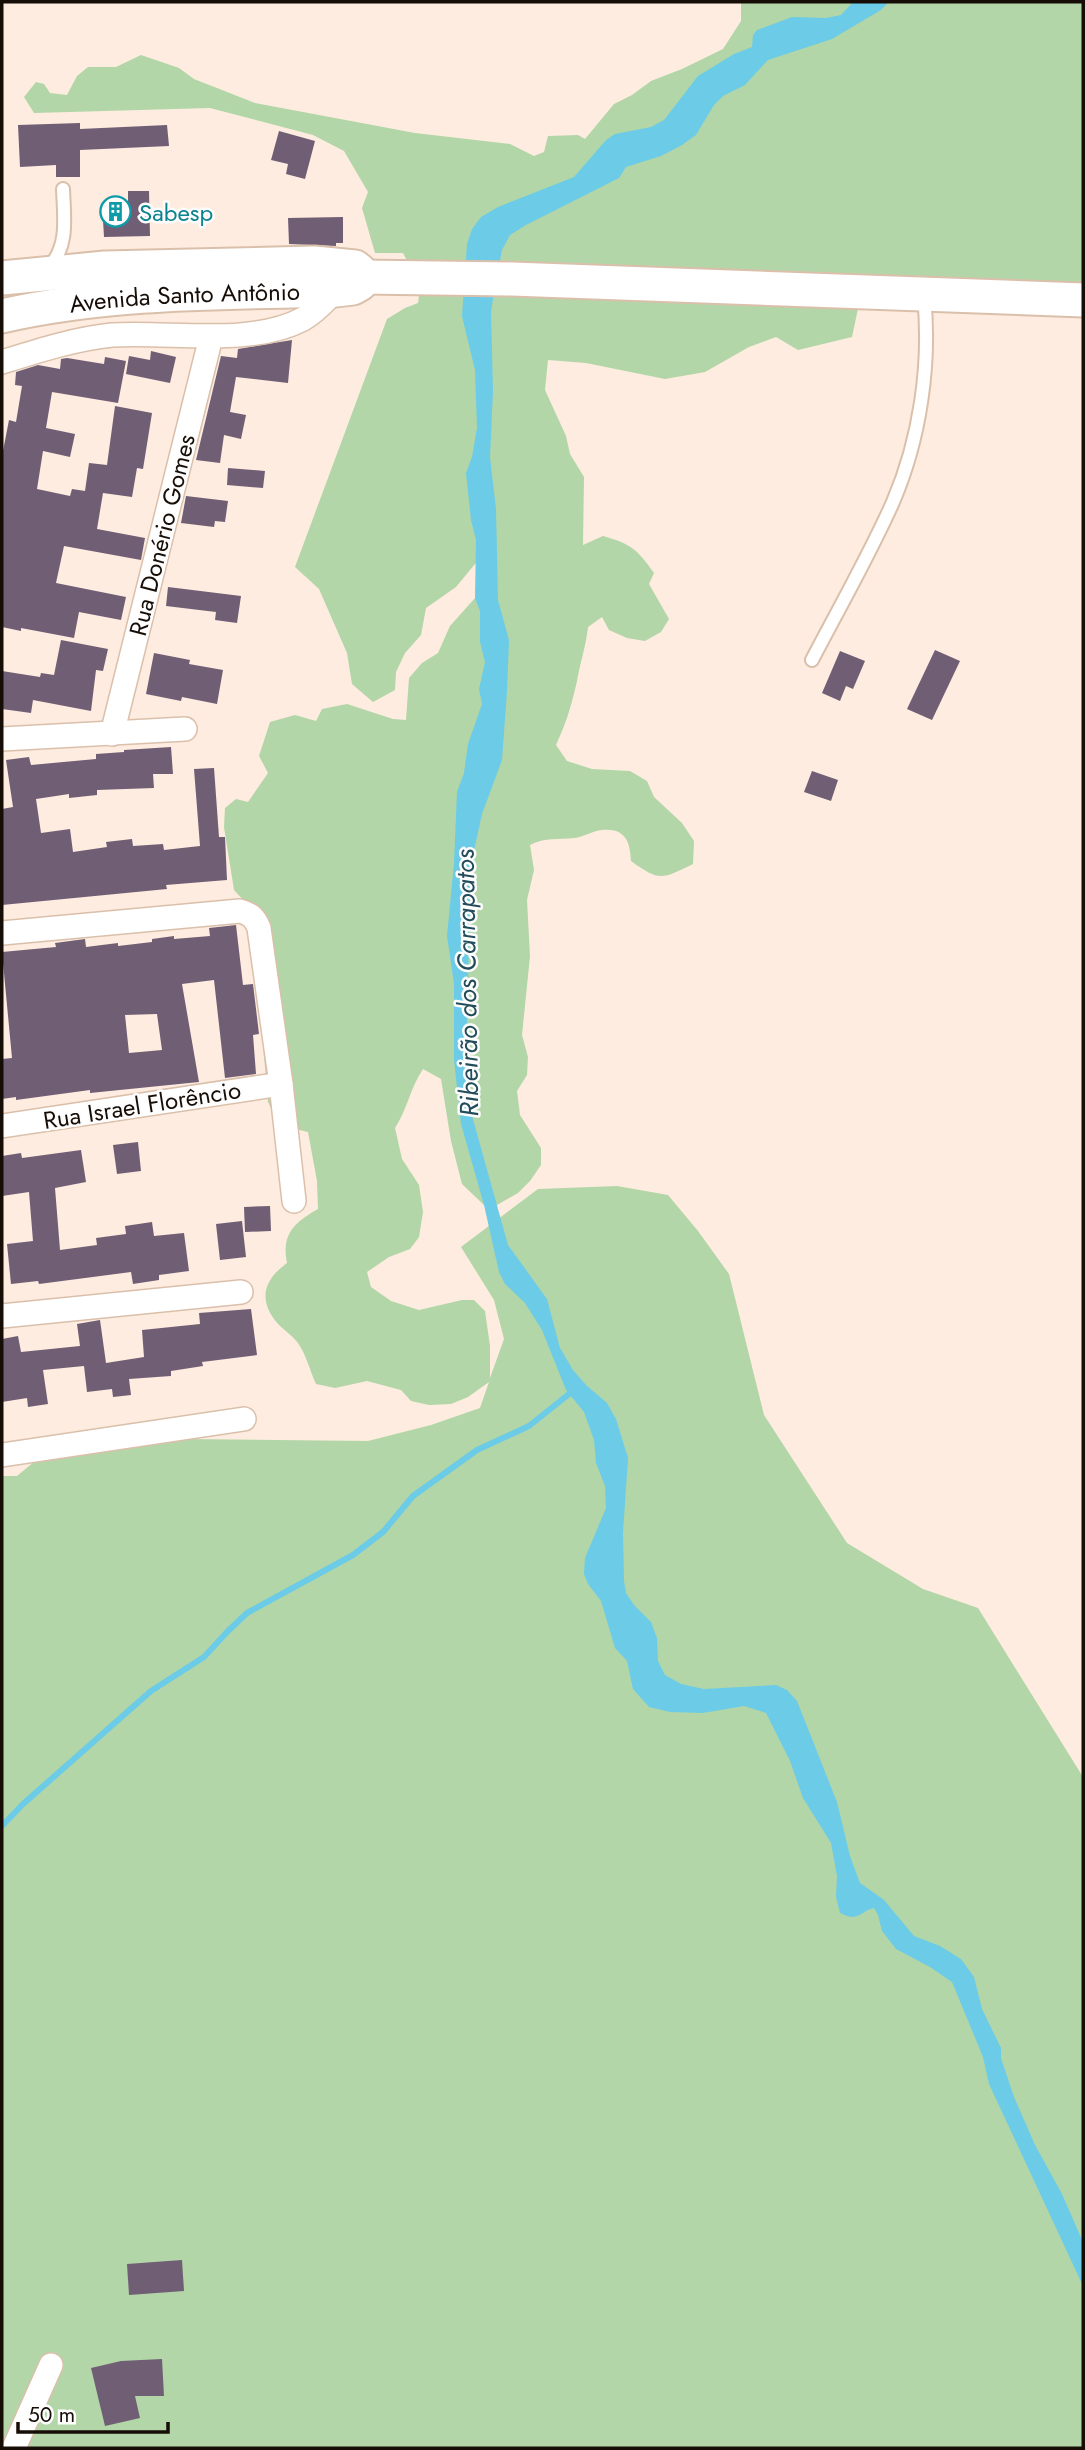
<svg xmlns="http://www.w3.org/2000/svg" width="1085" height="2450" viewBox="0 0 1085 2450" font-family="Jost,sans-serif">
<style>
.green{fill:#b2d6a7}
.water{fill:#6ccbe7}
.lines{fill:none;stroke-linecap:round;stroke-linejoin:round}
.stream{stroke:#6ccbe7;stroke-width:6}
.building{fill:#705e75;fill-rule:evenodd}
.lane-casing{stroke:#dac0ab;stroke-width:16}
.street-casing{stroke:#dac0ab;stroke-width:26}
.secondary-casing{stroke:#dac0ab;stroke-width:37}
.lane{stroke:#fff;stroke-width:12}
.street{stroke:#fff;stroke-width:23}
.secondary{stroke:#fff;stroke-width:33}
.labels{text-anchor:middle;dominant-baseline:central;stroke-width:5;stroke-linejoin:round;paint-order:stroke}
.culture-label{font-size:24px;fill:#0d838f;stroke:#fdfdfd;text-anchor:start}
.street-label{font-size:24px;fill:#160d06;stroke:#fdfdfd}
.water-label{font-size:26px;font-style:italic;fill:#224c59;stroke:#fdfdfd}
</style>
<rect width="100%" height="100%" fill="#fdecdf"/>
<path class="green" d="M741,2H1083V291L860,299L852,337L798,350L776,337L749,347L705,372L665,379L586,363L548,360L545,390L566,436L570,454L584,477L583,545L603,536C631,544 637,549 654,573L649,584L669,619L661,632L645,641L627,638L609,630L602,617L588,627C586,646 580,663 577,681C571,707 567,721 556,745L567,761L592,769L630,771L647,781L654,797L682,823L694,841L693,864C662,879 660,882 631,861C630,842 626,828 602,830C592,831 584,837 574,838C558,840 545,837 530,845L534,870L527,900L530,956L522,1035L528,1057L527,1075L517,1091L520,1115L541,1148V1165L530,1181L518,1193L497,1205H484L462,1184L451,1141L441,1079L423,1069C410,1088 408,1108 395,1128L402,1159L419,1185L423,1212L419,1237L410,1249L389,1257L367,1272L371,1287L391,1301L419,1310L462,1300H474L485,1311L490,1346V1378L504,1339L494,1300L461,1247L538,1189L617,1186L668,1195L698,1231L729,1274L764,1415L847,1543L923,1589L978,1608L1083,1777V2448H2V1476H17L35,1461L183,1439L368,1441L431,1425L480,1408L489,1382L468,1397L451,1404L429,1405L411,1401L401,1390L367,1381L335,1388L316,1384C310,1371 306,1354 298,1343C293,1336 284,1330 278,1324C257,1299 264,1280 287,1263C281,1234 295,1222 318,1209L317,1181L308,1132L279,1125L268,1102L256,964L247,935L246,903L234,890L224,827L225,808L236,799L248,802L268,773L259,756L270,722L295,715L316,721L322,709L347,704L393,719L406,720L409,678L422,663L438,653L450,626L475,598L494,541L456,587L426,608L421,635L405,653L396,672L395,690L373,702L352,684L347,653L319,589L295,567L387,319L405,308L418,303C422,285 411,269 403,253H375L362,208L368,192L344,151L313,135L210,108L34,113L24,97L36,82L44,84L50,93L67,95L77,76L88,67H116L141,55L179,68L194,79L255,103L415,133L510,144L534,156L544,152L548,136L578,135L585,139L614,104L632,95L651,81L682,69L723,49L741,21Z"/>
<path class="water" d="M853,2H889L881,10L832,39L768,60L745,85L723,96L714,105L696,135L682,145L661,156L626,167L619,178L526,225L510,235L502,250L495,286L491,312L493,391L490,457L496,509L498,600L509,640L507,691L502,760L482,814L471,864L467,1022L469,1105L508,1245L547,1299L560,1348L573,1370L586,1385L607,1403L616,1419L628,1458L623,1533L624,1581L626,1593L634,1605L651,1622L657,1638L658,1661L665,1675L681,1684L704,1689L776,1685L787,1690L797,1701L837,1802L850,1856L860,1883L884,1900L914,1936L940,1946L961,1959L974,1977L982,2009L1001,2048V2058L1014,2097L1035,2145L1062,2194L1083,2242V2286L989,2084L983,2057L952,1982L930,1967L896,1949L882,1931L878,1915L874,1908C860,1911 859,1923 840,1913L836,1897L837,1876L831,1843L803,1798L790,1761L766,1713L744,1706L703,1713L670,1712L649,1707L633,1689L627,1661L615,1648L601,1601L588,1584L584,1574L585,1558L606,1508L605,1486L596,1463L594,1440L584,1412L566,1390L542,1330L525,1303L505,1284L499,1272L484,1205L461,1124L454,1060V984L447,936L454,863L457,792L464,773L468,744L482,704L479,689L485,662L480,642V611L475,598L476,540L471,520L466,473L472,457L477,428L475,370L462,316L467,244L472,229L481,217L498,207L574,177L606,140L615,134L651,127L664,120L698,76L734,54L752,47L753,35L757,30L792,17L826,18L841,15Z"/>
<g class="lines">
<polyline class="stream" points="2,1826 23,1804 151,1691 204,1657 228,1631 247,1613 353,1555 383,1532 413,1496 477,1450 529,1426 574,1390"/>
</g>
<g class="building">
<polygon points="80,123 80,129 167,125 169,146 80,150 80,177 56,177 56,165 20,167 18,125"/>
<polygon points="279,131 315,141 305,179 286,174 288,164 271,160"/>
<polygon points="128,191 149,191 150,236 104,237 103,220 110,220 110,203 128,203"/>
<polygon points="343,217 343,243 336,243 336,246 289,244 288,218"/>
<polygon points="292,340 288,383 236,377 230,412 246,415 241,439 224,435 220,463 196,460 221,356 237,358 238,349"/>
<polygon points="151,351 176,357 170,383 126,374 129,356 150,360"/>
<polygon points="105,357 126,361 118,403 52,392 46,428 75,434 70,457 43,451 37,489 70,496 72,489 85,491 89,463 107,465 115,406 152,413 143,469 137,468 132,497 103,493 97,529 145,538 141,560 64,546 56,583 126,597 121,620 79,612 74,638 21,628 21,631 2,627 2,456 9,420 16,422 22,386 15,385 16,372 38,365 60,369 61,359 67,358 104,364"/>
<polygon points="228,468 265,471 263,488 227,485"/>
<polygon points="186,496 228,501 225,522 215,521 214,527 181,523"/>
<polygon points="168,587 241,596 237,623 215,620 216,612 166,606"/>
<polygon points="61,640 108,649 103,671 96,670 91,711 33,700 31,713 2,709 2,671 40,677 41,673 54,675"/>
<polygon points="935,650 960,661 932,720 907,709"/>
<polygon points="840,651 865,661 853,689 846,686 840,701 822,693"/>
<polygon points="154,653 190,660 189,664 223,670 217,704 182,697 181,701 146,694"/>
<polygon points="171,747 173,774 153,774 154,788 97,790 97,795 69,798 69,794 36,799 41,833 70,829 73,852 107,847 106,842 132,839 133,846 163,844 164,850 200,846 194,769 214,768 219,837 225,837 227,880 166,885 167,889 2,905 2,809 13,807 6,760 29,757 31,765 96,759 96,754 124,752 124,750"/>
<polygon points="812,771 838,780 831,801 804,792"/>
<path d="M236,925L243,985L253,984L259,1034L253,1035L256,1074L225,1078L214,980L182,984L199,1082L90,1093V1090L16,1100V1097L2,1099V1059L12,1058L2,952L56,947L55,943L85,939L86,947L118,943V946L152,942V939L174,936V939L210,936L209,928ZM157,1014L162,1050L129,1053L125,1015Z"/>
<polygon points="138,1142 141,1171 117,1174 113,1145"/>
<polygon points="81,1150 86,1182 55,1188 60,1250 97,1245 96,1238 126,1234 125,1226 152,1222 154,1236 184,1233 189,1271 159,1275 159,1280 133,1284 131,1272 39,1284 38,1281 11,1284 7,1244 33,1241 29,1192 2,1196 2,1156 21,1153 22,1158"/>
<polygon points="270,1206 271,1231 245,1232 244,1207"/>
<polygon points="242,1221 246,1257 220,1260 216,1224"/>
<polygon points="251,1309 257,1355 202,1362 203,1366 171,1371 171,1376 129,1379 131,1395 113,1397 112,1389 87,1392 84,1366 43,1370 48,1404 28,1407 27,1398 2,1402 2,1339 18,1336 21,1352 80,1346 77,1324 100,1320 106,1363 144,1357 142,1330 200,1324 199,1313"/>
<polygon points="182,2260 184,2291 129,2295 127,2264"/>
<polygon points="162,2359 164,2396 135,2396 140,2418 105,2426 91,2368 121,2361"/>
</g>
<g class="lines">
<defs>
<g id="lane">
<path d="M49,267C69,246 64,217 63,189"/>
<path d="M812,660C839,608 869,556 893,502C920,439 931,364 924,296"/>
</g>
<g id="street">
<path d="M2,362C37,351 74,339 112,335C171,331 250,347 303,319C316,312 326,300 336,290L335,284"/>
<polyline points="112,734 211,337"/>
<polyline points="2,739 185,729"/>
<path d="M2,933L240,911C251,914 255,918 259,928L281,1084L294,1201"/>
<polyline points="2,1126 281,1084"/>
<polyline points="2,1316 241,1292"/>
<polyline points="2,1455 244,1419"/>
<polyline points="14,2448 51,2365"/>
</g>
<g id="secondary">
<polyline points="362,277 512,279 1083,300"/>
<polyline points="2,278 105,268 314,263 355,267 360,271 362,277"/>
<path id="s1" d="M2,316C111,291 224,293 336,290L353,288L360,284L362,277"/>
</g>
</defs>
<use href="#lane" class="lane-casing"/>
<use href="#street" class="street-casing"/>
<use href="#secondary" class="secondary-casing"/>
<use href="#lane" class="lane"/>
<use href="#street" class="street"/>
<use href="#secondary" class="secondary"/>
</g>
<defs>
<symbol id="building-ring" viewBox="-11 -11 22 22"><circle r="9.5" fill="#fdfdfd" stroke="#0f9aa8" stroke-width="1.5"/><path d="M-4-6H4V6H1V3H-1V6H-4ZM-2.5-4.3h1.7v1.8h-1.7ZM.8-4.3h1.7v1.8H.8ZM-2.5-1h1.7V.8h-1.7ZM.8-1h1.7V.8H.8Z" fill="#0f9aa8"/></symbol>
</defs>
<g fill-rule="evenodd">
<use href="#building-ring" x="98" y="194" width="35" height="35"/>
</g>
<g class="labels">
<g class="culture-label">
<text x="139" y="212">Sabesp</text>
</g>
<g class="street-label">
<text stroke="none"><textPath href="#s1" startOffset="184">Avenida Santo Antônio</textPath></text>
<text transform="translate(162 535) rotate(-76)">Rua Donério Gomes</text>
<text transform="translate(142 1105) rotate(-9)">Rua Israel Florêncio</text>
</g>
<g class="water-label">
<text transform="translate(467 983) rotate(-91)">Ribeirão dos Carrapatos</text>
</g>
</g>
<rect width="1085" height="2450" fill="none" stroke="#160d06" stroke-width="7"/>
<path d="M18 2422v10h150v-10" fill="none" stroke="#160d06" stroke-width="3.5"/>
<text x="28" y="2422" font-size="21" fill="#160d06" stroke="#fdfdfd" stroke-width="5" paint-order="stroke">50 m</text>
</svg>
